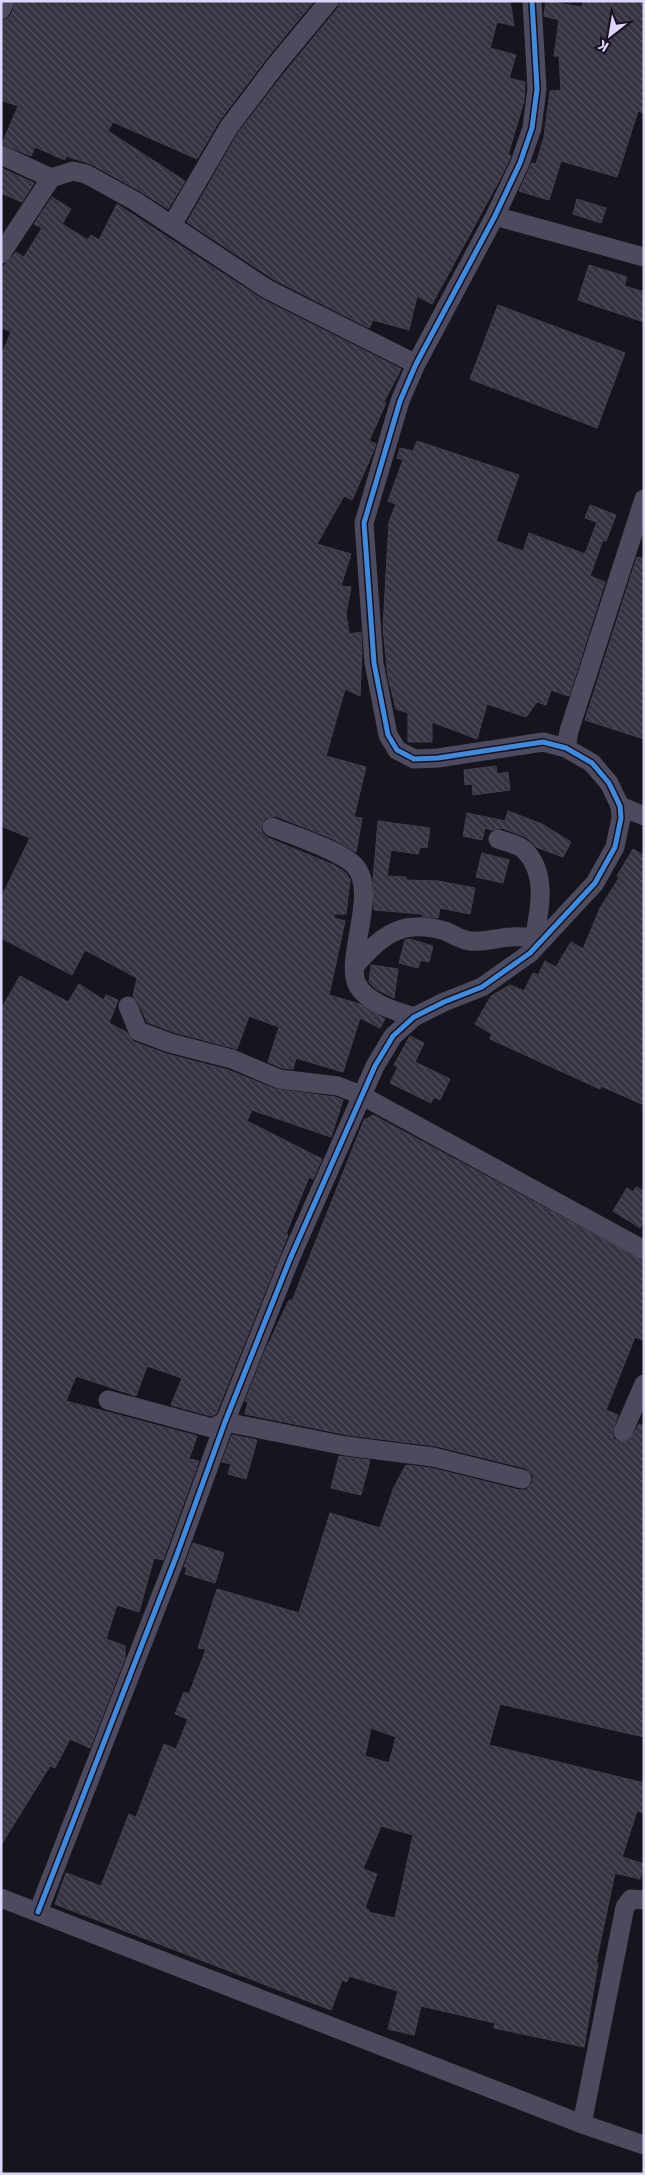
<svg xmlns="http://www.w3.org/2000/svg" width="645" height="2175" viewBox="0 0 645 2175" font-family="'Fira Sans',sans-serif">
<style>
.building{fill:url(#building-back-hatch);stroke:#454051;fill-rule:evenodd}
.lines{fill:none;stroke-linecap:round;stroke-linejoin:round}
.minor{stroke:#4d4a5e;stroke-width:19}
.cycleway-casing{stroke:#161022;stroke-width:8}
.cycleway{stroke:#408adc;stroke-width:5}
</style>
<defs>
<pattern id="building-back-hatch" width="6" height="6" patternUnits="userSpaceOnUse" patternTransform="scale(1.25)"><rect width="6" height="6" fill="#373240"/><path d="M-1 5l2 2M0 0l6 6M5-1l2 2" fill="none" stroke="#544f5c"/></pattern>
</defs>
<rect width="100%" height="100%" fill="#17141e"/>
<g class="building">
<polygon points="16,1 314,1 267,58 220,120 197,159 113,122 108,131 185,181 168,209 140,191 91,164 66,156 65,160 35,147 31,156 2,144 18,106 1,100 1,21 7,19 11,15"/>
<polygon points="340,1 510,1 514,26 497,22 490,48 516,55 509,78 525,82 524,101 508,155 511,156 500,179 432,304 417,296 409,330 373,320 369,328 273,279 187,222 238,133 285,72 338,8"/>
<polygon points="546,1 582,7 583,1 644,1 644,113 638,111 617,177 561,161 549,200 519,191 532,163 536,164 544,137 550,91 561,90 559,56 554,56 559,20 544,16"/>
<polygon points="1,168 34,183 22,202 1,193"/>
<polygon points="52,197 71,209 62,224 88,240 91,235 99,240 117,204 262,299 401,369 384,402 386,403 369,441 376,444 373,452 352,500 344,496 317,544 351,554 341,586 351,587 346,613 349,634 361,632 362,653 360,696 345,689 326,756 366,767 354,817 362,818 356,852 333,839 276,816 265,818 261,828 263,834 268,838 334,865 346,873 350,880 346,914 334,914 334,918 345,921 329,995 360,1004 385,1019 380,1028 360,1018 343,1072 296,1058 293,1069 282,1068 268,1062 279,1027 249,1016 237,1049 173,1032 147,1022 138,1002 133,996 137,978 85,950 72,975 1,938 1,898 30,838 1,826 1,356 11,332 1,327 1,269 16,252 24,257 42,228 34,224"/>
<polygon points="577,199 606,208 601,223 573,214"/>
<polygon points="589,265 627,277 624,286 644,292 644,322 578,300"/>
<polygon points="498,305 625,353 597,428 470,379"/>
<polygon points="417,441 519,475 496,541 523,551 529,533 585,554 597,522 585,518 590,505 616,515 606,541 603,540 590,576 605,582 569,696 551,690 546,705 537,702 526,717 487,704 477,739 432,722 432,742 408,742 408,713 396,709 388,677 383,628 389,522 396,504 388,501 403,460 397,458 400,448 413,451"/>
<polygon points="637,557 644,559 644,739 585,720"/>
<polygon points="496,766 497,774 508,772 510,790 473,795 472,784 465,785 464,770"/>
<polygon points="508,811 542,824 571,842 563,857 536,847 526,837 502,828 491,830 485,828 482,840 463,836 467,813 505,821"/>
<polygon points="378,821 430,828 427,848 420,847 418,854 391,850 387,876 406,877 406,880 438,881 475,888 470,914 440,908 438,918 422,916 422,914 374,910 373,881"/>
<polygon points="633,849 644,856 644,1105 601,1086 600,1089 490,1039 492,1034 475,1024 491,996 510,985 524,991 533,973 538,975 545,961 556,967 571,942 583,949 600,908 619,878 617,876"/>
<polygon points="482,853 509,860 503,883 476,877"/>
<polygon points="409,939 433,946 429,962 421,960 418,968 399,963 405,940"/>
<polygon points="371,965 398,969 394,998 376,989 369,982"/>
<polygon points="20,976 68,1002 79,984 104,1000 106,995 118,1000 109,1023 126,1032 134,1042 167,1054 228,1070 275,1089 335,1097 343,1100 331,1137 252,1110 247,1121 322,1159 313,1179 309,1177 286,1234 288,1235 216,1414 211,1416 171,1405 182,1378 147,1366 136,1396 76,1376 66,1401 197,1436 189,1459 199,1461 163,1560 154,1558 139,1612 117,1605 106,1639 125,1646 125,1658 90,1748 70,1739 55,1768 50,1766 1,1845 1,1009"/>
<polygon points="410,1036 424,1043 415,1062 450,1079 440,1100 434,1097 431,1103 390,1083 398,1067 394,1065"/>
<path d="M373,1115L644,1261V1340L635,1337L606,1410L618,1415L612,1433L614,1439L619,1442L629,1441L639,1424L644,1426V1737L500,1704L489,1745L644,1783V1813L637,1811L622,1857L644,1864L640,1879L615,1873L596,1963H598L584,2047L494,2028L495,2023L421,2006L414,2035L388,2029L398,1991L349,1976L347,1982L342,1980L331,2010L55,1904L66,1873L101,1886L129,1814L136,1817L164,1744L176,1749L188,1719L175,1714L184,1692L189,1694L206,1649L198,1648L217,1589L299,1613L330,1513L380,1528L394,1487L406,1465L431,1468L519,1490H526L533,1482V1475L525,1468L436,1446L348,1435L245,1414L248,1402L245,1401L265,1351L289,1300L292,1301L364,1120ZM371,1728L396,1737L389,1763L365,1756ZM381,1826L413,1835L395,1918L368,1912L369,1910L365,1908L377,1874L363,1869Z"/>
<polygon points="636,1187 644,1191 644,1221 640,1228 613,1211 627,1188 633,1192"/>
<polygon points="232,1435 257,1440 246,1479 228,1474 231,1464 222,1462"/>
<polygon points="339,1456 370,1460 361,1495 331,1488"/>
<polygon points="193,1543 224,1553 215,1583 185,1574 187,1567 184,1567"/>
</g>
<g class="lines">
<g class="minor">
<polyline points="1,10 5,1"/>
<polyline points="1,155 51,178"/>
<polyline points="495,216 644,257"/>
<polyline points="172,225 229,127 276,65 329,1"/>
<polyline points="1,254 51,178 73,171 86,174 135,201 267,289 416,364"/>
<polyline points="566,748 569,731 644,499"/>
<polyline points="620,806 644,816"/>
<path d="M272,827C292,835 342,851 355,866C379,893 343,961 358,986C369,1004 396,1011 414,1017"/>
<path d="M498,839C505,842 517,844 523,849C548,871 540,910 534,939"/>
<path d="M355,966C381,935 403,918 445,931C453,934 461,940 470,941C485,943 498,937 512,937C522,936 533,938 543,939"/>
<polyline points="128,1006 138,1031 170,1043 232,1059 279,1079 338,1086 361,1095 644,1250"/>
<polyline points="108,1400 212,1428 225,1422 346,1446 433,1457 522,1479"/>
<polyline points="623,1432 644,1384"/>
<polyline points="1,1898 582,2124 644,2145"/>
<polyline points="38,1912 176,1557 225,1422 290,1259 375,1066 393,1036 414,1017 444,1002 482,987 530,953 595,883 615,847 621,818 620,806 609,783 592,763 566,748 543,742 438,758 414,759 397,750 388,735 374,663 364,523 400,401 416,364 495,216 520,163 532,128 537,89 532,1"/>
<polyline points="582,2124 625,1907 631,1899 644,1900"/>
</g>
<defs>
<polyline id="cycleway" points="38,1912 176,1557 225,1422 290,1259 375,1066 393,1036 414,1017 444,1002 482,987 530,953 595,883 615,847 621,818 620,806 609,783 592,763 566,748 543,742 438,758 414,759 397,750 388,735 374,663 364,523 400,401 416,364 495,216 520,163 532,128 537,89 532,1"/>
</defs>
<use href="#cycleway" class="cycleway-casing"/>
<use href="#cycleway" class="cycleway"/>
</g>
<rect width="645" height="2175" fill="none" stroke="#ded5fb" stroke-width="5"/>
<g transform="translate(610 35) rotate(211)" stroke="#161022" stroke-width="4" paint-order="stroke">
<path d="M0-4L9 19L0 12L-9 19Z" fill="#ded5fb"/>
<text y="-8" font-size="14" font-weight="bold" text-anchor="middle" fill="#ded5fb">K</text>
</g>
</svg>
